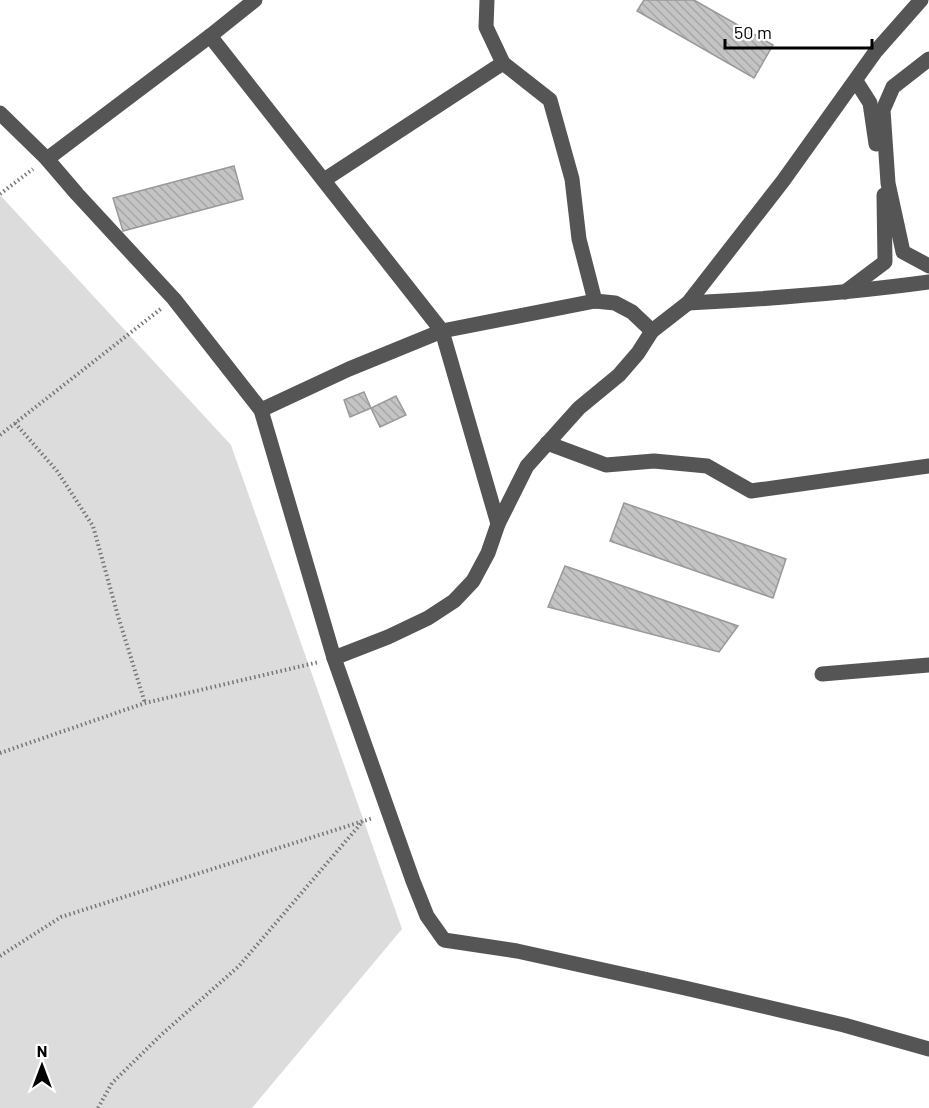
<svg xmlns="http://www.w3.org/2000/svg" width="929" height="1108" viewBox="0 0 929 1108" font-family="Barlow,sans-serif">
<style>
.grass{fill:#dcdcdc}
.building{fill:url(#building-back-hatch);stroke:#999;stroke-width:1.5}
.lines{fill:none;stroke-linecap:round;stroke-linejoin:round}
.path{stroke:#777;stroke-width:4;stroke-dasharray:1.5 3;stroke-linecap:butt}
.minor{stroke:#555;stroke-width:15}
</style>
<defs>
<pattern id="building-back-hatch" width="6" height="6" patternUnits="userSpaceOnUse" patternTransform="scale(1.5)"><rect width="6" height="6" fill="#c4c4c4"/><path d="M-1 5l2 2M0 0l6 6M5-1l2 2" fill="none" stroke="#a7a7a7"/></pattern>
</defs>
<rect width="100%" height="100%" fill="#fff"/>
<polygon class="grass" points="0,195 231,445 402,929 252,1108 0,1108"/>
<g class="building">
<polygon points="644,0 694,0 773,45 754,78 637,11"/>
<polygon points="234,166 243,199 123,231 113,198"/>
<polygon points="364,392 371,408 350,417 344,400"/>
<polygon points="396,396 406,415 380,427 371,408"/>
<polygon points="624,503 786,559 773,598 610,541"/>
<polygon points="565,566 738,626 719,652 548,607"/>
</g>
<g class="lines">
<g class="path">
<polyline points="0,194 33,169"/>
<polyline points="15,423 57,471 93,526 118,616 145,703"/>
<polyline points="0,435 162,308"/>
<polyline points="0,753 145,703 319,662"/>
<polyline points="0,956 61,917 373,818"/>
<polyline points="98,1108 112,1083 161,1035 239,966 363,821"/>
</g>
<g class="minor">
<polyline points="487,0 486,27 503,63 550,100 572,179 579,239 595,301"/>
<polyline points="210,36 442,331 498,524"/>
<polyline points="929,59 893,87 883,110 888,183 903,252 929,266"/>
<polyline points="856,81 870,103 876,144"/>
<polyline points="0,113 47,159 77,194 174,299 261,410 334,658 413,881 427,916 444,940 517,951 685,988 844,1025 929,1049"/>
<polyline points="47,159 210,36 255,0"/>
<polyline points="324,180 503,63"/>
<polyline points="845,292 885,262 884,195"/>
<path d="M688,303C768,299 849,293 929,282"/>
<polyline points="261,410 349,369 442,331 595,301 615,303 632,312 652,331"/>
<polyline points="547,443 606,465 654,461 707,466 751,491 929,466"/>
<polyline points="334,658 388,637 428,618 454,601 473,581 488,553 498,524 527,466 579,408 619,375 638,353 652,331 688,303 783,181 876,51 921,0"/>
<polyline points="822,674 929,665"/>
</g>
</g>
<g transform="translate(42 1066)" stroke="#ffffff" stroke-width="4.5" paint-order="stroke">
<path d="M0-4.5L10 22L0 15L-10 22Z" fill="#000000"/>
<text y="-9" font-size="16" font-weight="bold" text-anchor="middle" fill="#000000">N</text>
</g>
<path d="M725 39v9h147v-9" fill="none" stroke="#000000" stroke-width="3"/>
<text x="734" y="39" font-size="18" fill="#000000" stroke="#ffffff" stroke-width="4.5" paint-order="stroke">50 m</text>
</svg>
